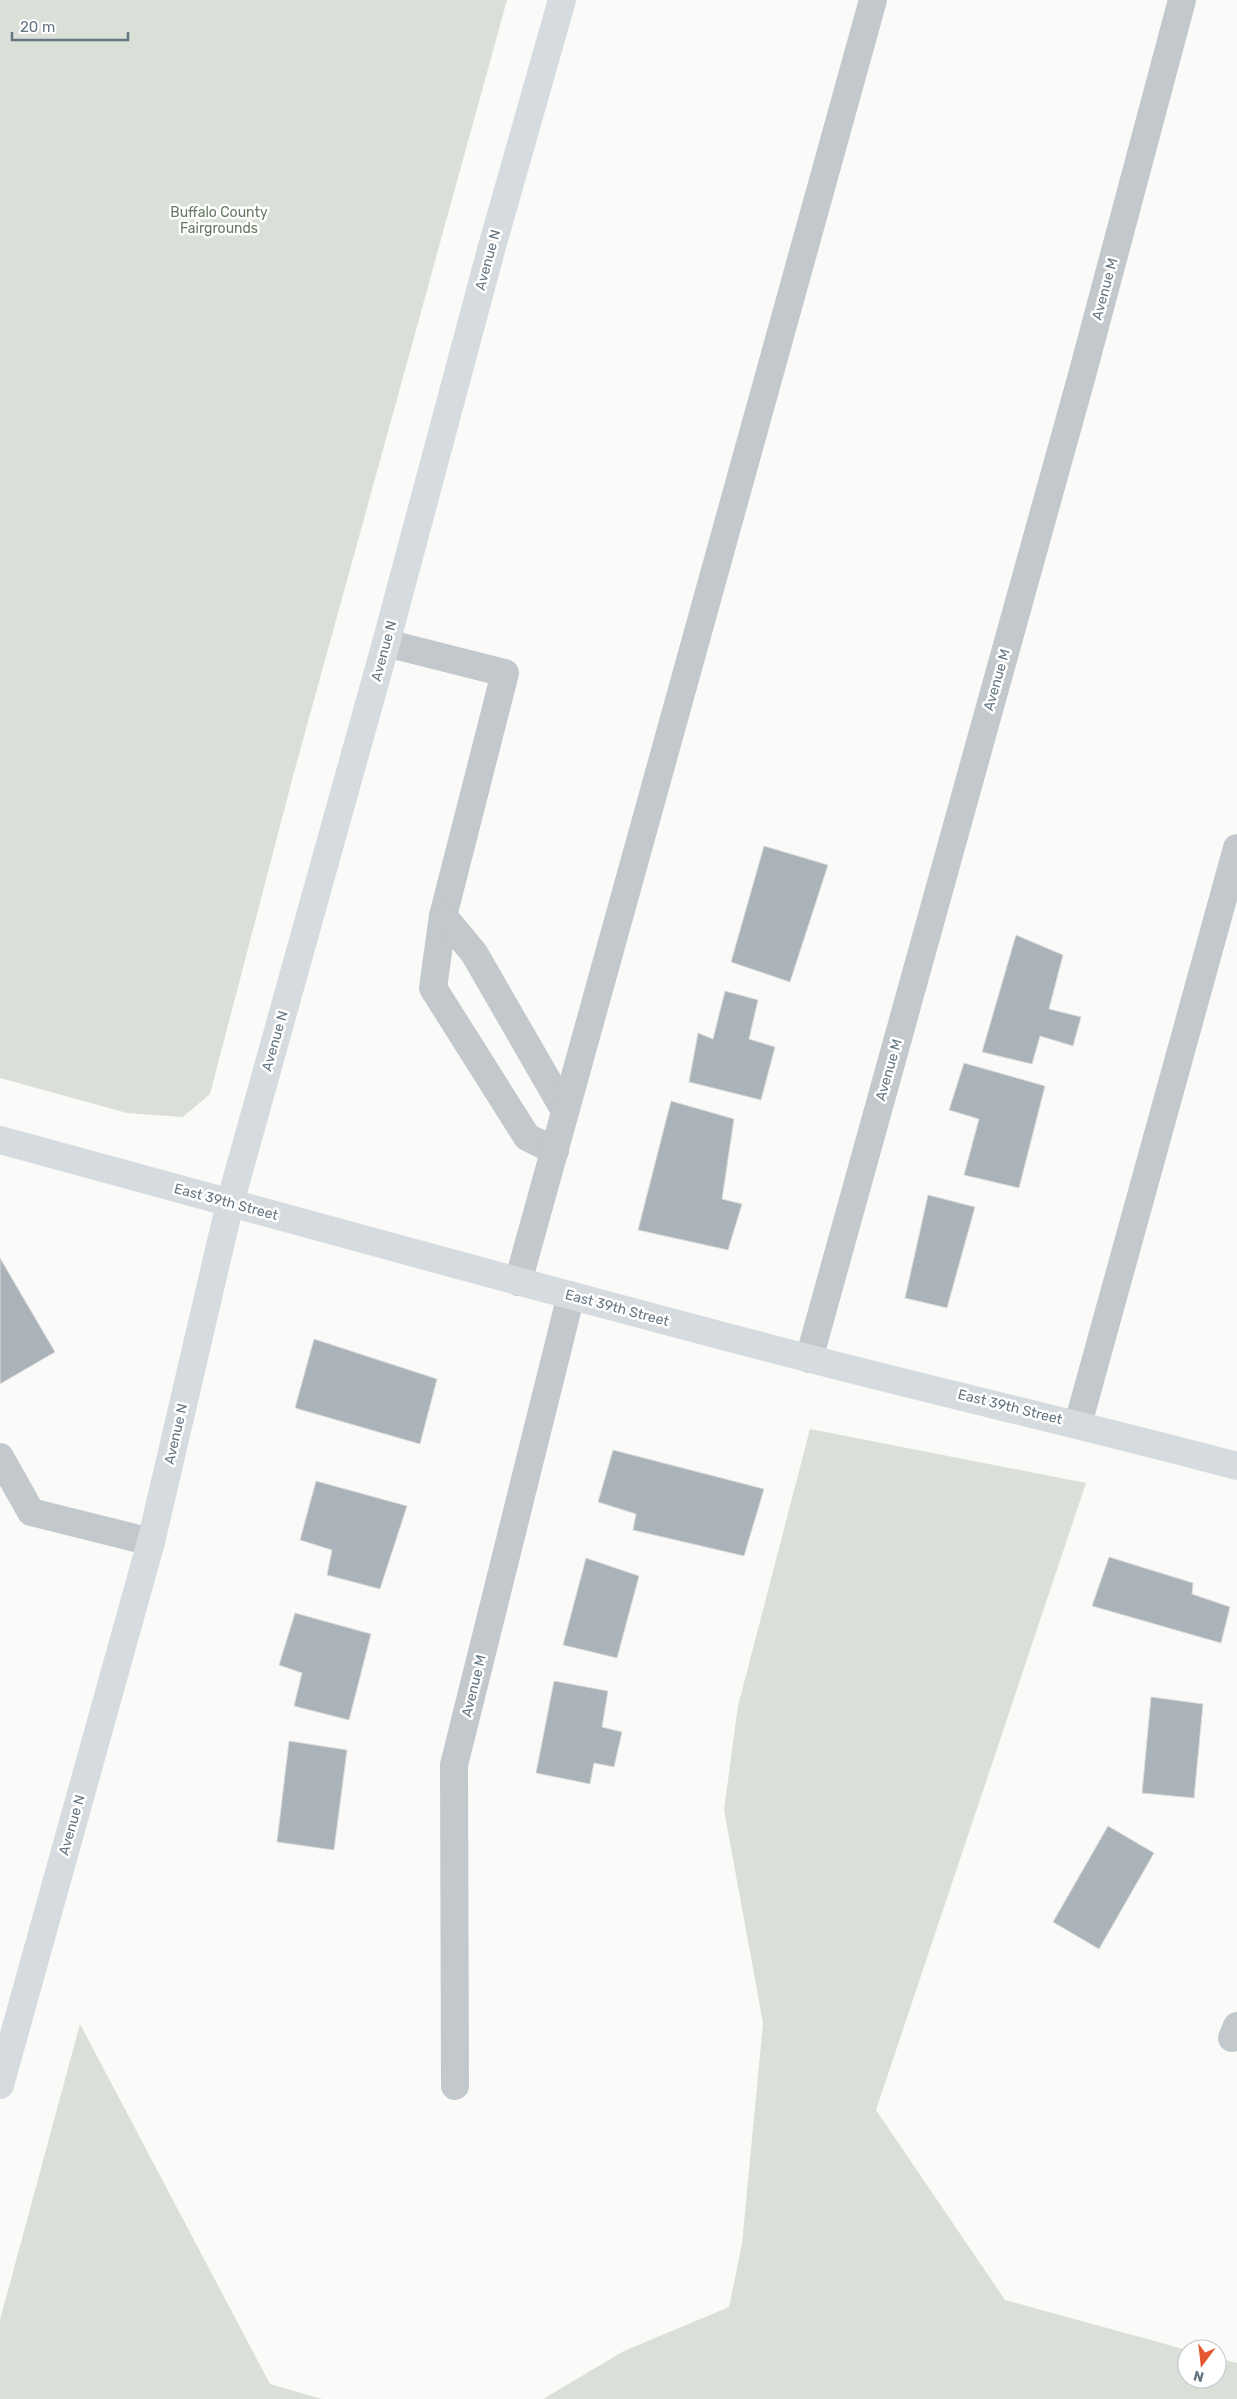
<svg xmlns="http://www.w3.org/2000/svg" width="1237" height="2399" viewBox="0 0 1237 2399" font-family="Rubik,sans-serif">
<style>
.green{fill:#dadfd7}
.building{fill:#aab3b9;stroke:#dcdcda}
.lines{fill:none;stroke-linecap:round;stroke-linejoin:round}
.minor{stroke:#c3c8cc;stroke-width:28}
.major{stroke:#d6dbdf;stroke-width:28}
.labels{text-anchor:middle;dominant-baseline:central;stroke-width:5;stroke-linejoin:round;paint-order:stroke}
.park-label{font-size:14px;fill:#687a64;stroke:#fff}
.street-label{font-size:14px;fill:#657683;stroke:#fff}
</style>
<rect width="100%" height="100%" fill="#fafaf8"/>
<g class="green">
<polygon points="0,0 507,0 293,776 210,1094 183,1117 127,1113 0,1078"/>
<polygon points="810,1429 1086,1483 876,2110 1005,2300 1187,2350 1187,2379 1217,2379 1217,2358 1237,2363 1237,2399 543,2399 624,2351 729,2307 742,2244 763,2023 724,1810 738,1706"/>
<polygon points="80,2024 270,2384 322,2399 0,2399 0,2320"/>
</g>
<g class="building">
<polygon points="764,846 828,865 790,982 731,962"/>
<polygon points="1016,935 1063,955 1049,1009 1081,1017 1073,1046 1040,1036 1032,1064 982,1052"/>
<polygon points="725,991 758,1000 749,1039 775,1047 761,1100 689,1082 698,1033 713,1039"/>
<polygon points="964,1063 1045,1086 1019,1188 964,1175 979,1119 949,1110"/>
<polygon points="671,1101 734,1119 722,1199 742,1204 728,1250 638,1230"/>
<polygon points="928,1195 975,1207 947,1308 905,1298"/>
<polygon points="0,1258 55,1352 0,1384"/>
<polygon points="314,1339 437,1379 420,1444 295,1408"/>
<polygon points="613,1450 764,1489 744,1556 633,1530 636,1514 598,1502"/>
<polygon points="316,1481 407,1506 380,1589 327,1575 332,1550 300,1540"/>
<polygon points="1109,1557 1193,1583 1192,1594 1230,1607 1221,1643 1092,1606"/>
<polygon points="586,1558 639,1576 617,1658 563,1645"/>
<polygon points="295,1613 371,1634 349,1720 294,1706 302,1673 279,1665"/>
<polygon points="554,1681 608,1691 602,1727 622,1732 614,1767 594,1763 590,1784 536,1773"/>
<polygon points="1151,1697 1203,1704 1194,1798 1142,1793"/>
<polygon points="289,1741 347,1750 334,1850 277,1842"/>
<polygon points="1108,1826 1154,1853 1099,1949 1053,1922"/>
</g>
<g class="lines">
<g class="minor">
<polyline points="386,643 505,673 443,916 433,988 527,1137 555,1151"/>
<polyline points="443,916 474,953 565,1111"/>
<polyline points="518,1282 873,0"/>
<polyline points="809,1359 1082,375 1182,0"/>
<polyline points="1078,1424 1237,848"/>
<polyline points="0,1457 31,1512 151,1542"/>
<polyline points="1232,2038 1237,2026"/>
<polyline points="455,2086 454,1765 571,1295"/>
</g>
<g class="major">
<path d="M0,1140C269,1213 537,1288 807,1358C950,1395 1094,1428 1237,1466"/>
<polyline points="0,2085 151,1542 230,1203 386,643 491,250 562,0"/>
</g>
</g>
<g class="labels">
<g class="park-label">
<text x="219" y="212">Buffalo County<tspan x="219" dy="16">Fairgrounds</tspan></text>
</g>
<g class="street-label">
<text transform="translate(488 260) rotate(-75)">Avenue N</text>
<text transform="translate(1105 289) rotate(-75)">Avenue M</text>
<text transform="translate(384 651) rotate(-75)">Avenue N</text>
<text transform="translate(997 680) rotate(-74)">Avenue M</text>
<text transform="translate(275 1041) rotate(-74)">Avenue N</text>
<text transform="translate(889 1070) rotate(-74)">Avenue M</text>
<text transform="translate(226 1202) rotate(15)">East 39th Street</text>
<text transform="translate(617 1308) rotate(15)">East 39th Street</text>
<text transform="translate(1010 1407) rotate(14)">East 39th Street</text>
<text transform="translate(176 1434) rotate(-77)">Avenue N</text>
<text transform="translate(474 1686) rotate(-76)">Avenue M</text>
<text transform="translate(72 1825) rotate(-74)">Avenue N</text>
</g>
</g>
<g transform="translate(1202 2364) rotate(195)"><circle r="24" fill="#ffffff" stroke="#c1c8cd"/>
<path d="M0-4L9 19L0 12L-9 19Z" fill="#e4572e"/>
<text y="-8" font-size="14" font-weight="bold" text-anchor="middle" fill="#657683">N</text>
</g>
<path d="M12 32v8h116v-8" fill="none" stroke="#657683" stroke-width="2.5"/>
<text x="20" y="32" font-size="15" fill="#657683" stroke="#ffffff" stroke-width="4" paint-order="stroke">20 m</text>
</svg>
